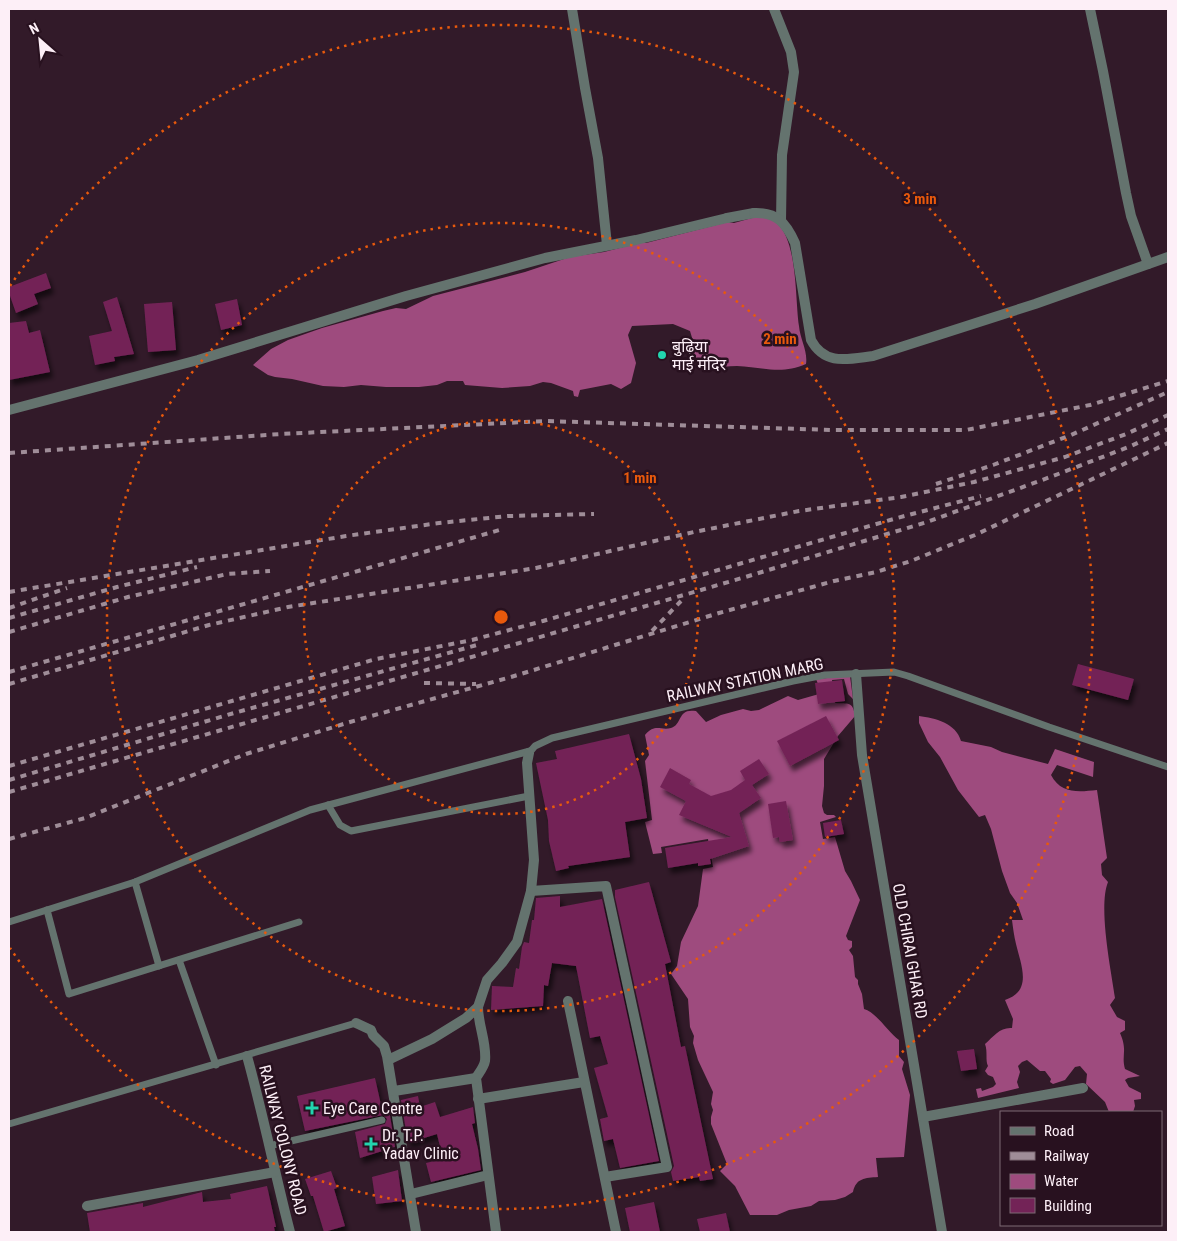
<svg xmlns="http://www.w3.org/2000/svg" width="1177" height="1241" viewBox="0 0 1177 1241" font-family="'Roboto Condensed','Noto Sans Devanagari',sans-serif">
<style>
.water{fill:#9e4b7e}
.building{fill:#732357;filter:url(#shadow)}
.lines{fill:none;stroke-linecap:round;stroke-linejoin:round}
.service{stroke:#64736e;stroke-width:7}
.minor{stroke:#64736e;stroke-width:10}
.tertiary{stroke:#64736e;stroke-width:10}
.rail{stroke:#9f8d98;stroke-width:4;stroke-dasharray:6 6;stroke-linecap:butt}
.ring{fill:none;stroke:#e8590c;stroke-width:2.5;stroke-dasharray:2.5 5}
.poi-dot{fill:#22d5af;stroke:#28111f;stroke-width:2}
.labels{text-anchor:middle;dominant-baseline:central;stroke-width:5;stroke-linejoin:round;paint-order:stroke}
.poi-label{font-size:16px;fill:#fdeff7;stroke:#28111f;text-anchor:start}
.street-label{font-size:16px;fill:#fdeff7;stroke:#28111f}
.centre{fill:#e8590c;stroke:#28111f;stroke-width:2.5}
.ring-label{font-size:15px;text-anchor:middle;font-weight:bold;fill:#e8590c;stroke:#28111f;stroke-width:5;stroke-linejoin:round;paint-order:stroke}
</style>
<defs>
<filter id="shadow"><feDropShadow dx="3" dy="5.5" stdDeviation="2.5" flood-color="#0009"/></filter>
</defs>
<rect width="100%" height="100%" fill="#321a29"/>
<g class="water">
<path d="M759,216C764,218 773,219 777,223C798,243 795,299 799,326C800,339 808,351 806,364C781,375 763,367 737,366C725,366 714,369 702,367L700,362L693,354V341L690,331L673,324L632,326L628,335L636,363L631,383L621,389L611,384L580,390L578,397L574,396L573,391L551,383L543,382L530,386L502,388L465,385L463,381H447L437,385L419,387H386L361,385L344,387L323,386L292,379L275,377L268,375L253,365L271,349L288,340L322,328L383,311L396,308L406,309L433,296L525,272L570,257L604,252L639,243H646L728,222L734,223Z"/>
<path d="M850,676L853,699L848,694L844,679L832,680L835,703C848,704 853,701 855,716L838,736L824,759V786L822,806L824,813L827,815H834L836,817L820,822L823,839L835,837L845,871L851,881L860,900L846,936L848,940L852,941V947L849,950L853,956L855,977L858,980V984L862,994L864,1009C876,1012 888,1032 899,1040V1056L904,1062L902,1069L910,1095L904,1157L876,1158L878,1177C865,1178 856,1178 853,1192L845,1197L835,1200L819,1201L811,1206L789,1210L777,1215H750L735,1186L720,1171L727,1164L711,1124V1117L713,1110L711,1104L713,1092L698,1060L693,1043L694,1036L690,1027L688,999L671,974L677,966L681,942L698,906L703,869L713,867L708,839L661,847L662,853L653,854L645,822L652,820L645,761L649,755L645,735C655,723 661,731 671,728C683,724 677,708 696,711L706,722L721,715L743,709L751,711L759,710L788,696L798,700L819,694L820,689L816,679Z"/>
<path d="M919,716C935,718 956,723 961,741L991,747L1002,752L1048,764L1055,749L1094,762L1093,777L1057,765L1051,775C1061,794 1078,792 1097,790L1107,858L1101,864L1102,875L1108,882C1098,907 1111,970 1115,998L1110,1005L1117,1017L1125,1021V1030L1120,1033C1128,1051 1121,1055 1125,1069L1140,1076L1128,1078L1125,1080L1129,1087L1141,1093V1099L1134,1100L1135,1106L1133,1112H1109L1105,1102L1086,1084L1087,1074L1080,1066L1075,1067L1065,1080L1053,1084L1050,1082L1051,1079L1045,1071H1040L1027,1060L1022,1062L1018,1066L1020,1072L1017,1082L1019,1088L978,1098L976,1089L981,1088L982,1091L993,1087L996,1084L993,1077L988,1075L985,1071L988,1066C985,1060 988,1052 985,1044C994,1036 1000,1027 1012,1028L1013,1019L1005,1000C1033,991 1021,965 1016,944C1014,936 1013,928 1012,920H1023L1017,903L1010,893L1002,871L991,829L985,815L979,817L958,790L940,757L928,742L919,723Z"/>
</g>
<g class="building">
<polygon points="46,273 51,288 34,294 38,304 16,313 9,293 9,287"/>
<polygon points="117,297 134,354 114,357 115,361 95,365 89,336 112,331 103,302"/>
<polygon points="237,299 242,325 221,330 215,304"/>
<polygon points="172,302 176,350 148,352 144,304"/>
<polygon points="26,321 29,333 40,330 50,372 9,380 9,323"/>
<polygon points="1078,664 1134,679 1128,700 1072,685"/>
<polygon points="842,680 845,701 818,704 815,683"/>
<polygon points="826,716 839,740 790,766 777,741"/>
<polygon points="629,734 641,779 647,818 625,822 630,857 568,866 569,868 556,871 549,841 548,820 536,763 557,759 555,751"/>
<polygon points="759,759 769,774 752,785 761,798 739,813 749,846 710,859 711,864 698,866 698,863 668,868 665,848 732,837 679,815 686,801 660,787 670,768 691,780 689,784 711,796 731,790 745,780 740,771"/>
<polygon points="786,801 793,840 780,842 779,837 773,838 768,804"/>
<polygon points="841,820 844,834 825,837 823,823"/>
<polygon points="649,882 671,962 665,964 681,1047 685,1046 713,1179 700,1181 699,1177 673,1181 671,1172 674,1166 615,897 615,890"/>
<polygon points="560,896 560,907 602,899 659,1161 620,1168 613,1139 604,1141 600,1119 608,1117 594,1068 608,1064 600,1036 590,1038 576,966 552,963 548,986 544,985 543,1006 491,1010 492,986 513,987 516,968 519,969 522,947 524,942 529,943 532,920 534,920 536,898"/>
<polygon points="974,1049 977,1069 961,1071 957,1051"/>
<polygon points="375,1078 381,1105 388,1103 395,1147 360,1158 355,1132 385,1124 387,1119 383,1115 305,1131 297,1096"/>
<polygon points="418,1096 420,1107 435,1102 440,1117 473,1107 475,1123 472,1124 478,1149 481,1170 431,1182 426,1163 443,1159 437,1134 408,1143 401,1100"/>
<polygon points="398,1170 402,1201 376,1204 372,1177"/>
<polygon points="331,1171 337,1188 334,1189 345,1226 324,1232 313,1196 311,1196 305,1179"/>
<polygon points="267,1186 276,1227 274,1227 275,1232 90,1232 87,1213 143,1203 143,1207 202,1192 203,1202 231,1199 230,1194"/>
<polygon points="654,1202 660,1232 630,1232 625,1208"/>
<polygon points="726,1213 730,1232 700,1232 697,1219"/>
</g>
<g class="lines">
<g class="service">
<polyline points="529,753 535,746 552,738 793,681 825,675 894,672 908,676 1049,727 1168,767"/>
<polyline points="328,805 340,825 351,831 529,796"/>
<polyline points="135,882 159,966"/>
<polyline points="47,910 69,994 299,922"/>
<polyline points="9,922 135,882 310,810 530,751"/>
<polyline points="179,960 216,1065"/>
<polyline points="9,1124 356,1023"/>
<polyline points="269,1146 382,1120"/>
</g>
<g class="minor">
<polyline points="572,9 585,88 598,158 607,245"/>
<polyline points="774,9 791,52 794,72 782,155 781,221"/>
<polyline points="1090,9 1103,71 1126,193 1131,216 1148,264"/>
<polyline points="727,218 754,213"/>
<polyline points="856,674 862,755 942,1232"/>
<polyline points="531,891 606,886 667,1167 605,1177"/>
<polyline points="568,1001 616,1232"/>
<path d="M478,1007C478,1025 487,1043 485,1061C484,1067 479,1073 476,1078L496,1232"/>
<polyline points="356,1023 371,1030 373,1035 384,1046 387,1056 416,1232"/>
<path d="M247,1056C263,1114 275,1174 290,1232"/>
<polyline points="388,1060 432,1039 466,1018 478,1007 487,980 502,963 517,942 531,891 534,860 527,763 529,753"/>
<polyline points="394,1091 476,1078"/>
<polyline points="478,1099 584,1082"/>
<polyline points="923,1117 1083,1088"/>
<polyline points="411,1194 488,1175"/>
<polyline points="87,1206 275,1172"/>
</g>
<g class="tertiary">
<path d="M754,213C777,212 786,223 795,243L811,340C825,366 848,359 873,356L1035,304L1168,257"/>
<polyline points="9,410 198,360 406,296 545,258 636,240 727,218"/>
</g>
<g class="rail">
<polyline points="9,453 281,434 546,421 833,430 966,430 1090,405 1168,381"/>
<polyline points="936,484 993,465 1071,435 1168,392"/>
<polyline points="9,592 346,536 439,523 508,516 594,514"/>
<polyline points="9,608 67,588"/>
<polyline points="9,618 117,587 197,567"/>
<polyline points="652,631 681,601"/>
<polyline points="9,632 128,597 227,574 270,571"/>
<polyline points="9,672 503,529"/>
<polyline points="424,683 476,684"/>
<polyline points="9,684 209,625 288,607 536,568 694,532 799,511 901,497 974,482 1065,457 1126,434 1168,415"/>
<polyline points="9,766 376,659 472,640 543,621 897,518 981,496"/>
<polyline points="9,780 234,713 477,645"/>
<polyline points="9,792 742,578 927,522 1053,476 1131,446 1168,429"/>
<polyline points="9,839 85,818 246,754 350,722 511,677 719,613 834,581 876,572 911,561 975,535 1168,443"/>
</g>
</g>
<g class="ring">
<circle cx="501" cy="617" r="197"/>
<circle cx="501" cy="617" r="394"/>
<path d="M10 286A592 592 0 1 1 10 948"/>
</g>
<g class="poi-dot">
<circle cx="662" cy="355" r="5"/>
<path d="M309.5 1100.5h5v5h5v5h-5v5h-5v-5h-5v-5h5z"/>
<path d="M368.5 1136.5h5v5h5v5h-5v5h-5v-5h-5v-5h5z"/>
</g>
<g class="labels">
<g class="poi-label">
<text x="672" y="346">बुढ़िया<tspan x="672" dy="18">माई मंदिर</tspan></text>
<text x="323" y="1108">Eye Care Centre</text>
<text x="382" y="1135">Dr. T.P.<tspan x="382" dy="18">Yadav Clinic</tspan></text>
</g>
<g class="street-label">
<text transform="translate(745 680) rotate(-12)">RAILWAY STATION MARG</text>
<text transform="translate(910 951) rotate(80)">OLD CHIRAI GHAR RD</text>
<text transform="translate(283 1140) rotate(76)">RAILWAY COLONY ROAD</text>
</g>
</g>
<circle cx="501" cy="617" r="8" class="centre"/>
<g class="ring-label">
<text x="920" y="204">3 min</text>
<text x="780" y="344">2 min</text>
<text x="640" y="483">1 min</text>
</g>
<rect width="1177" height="1241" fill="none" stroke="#fdeff7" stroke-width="20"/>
<rect x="1000" y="1111" width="162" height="115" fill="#28111f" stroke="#7d6a75"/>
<rect x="1010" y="1127" width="25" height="8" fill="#64736e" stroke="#7d6a75"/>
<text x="1044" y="1136" font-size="15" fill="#fdeff7">Road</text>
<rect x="1010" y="1152" width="25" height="8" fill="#9f8d98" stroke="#7d6a75"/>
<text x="1044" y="1161" font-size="15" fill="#fdeff7">Railway</text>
<rect x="1010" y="1174" width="25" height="15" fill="#9e4b7e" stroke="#7d6a75"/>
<text x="1044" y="1186" font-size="15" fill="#fdeff7">Water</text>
<rect x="1010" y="1198" width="25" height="15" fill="#732357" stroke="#7d6a75"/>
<text x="1044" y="1211" font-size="15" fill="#fdeff7">Building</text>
<g transform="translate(40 40) rotate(333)" stroke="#28111f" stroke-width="4" paint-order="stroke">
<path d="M0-4L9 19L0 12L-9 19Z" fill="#fdeff7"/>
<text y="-8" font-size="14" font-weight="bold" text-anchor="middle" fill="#fdeff7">N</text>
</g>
</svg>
